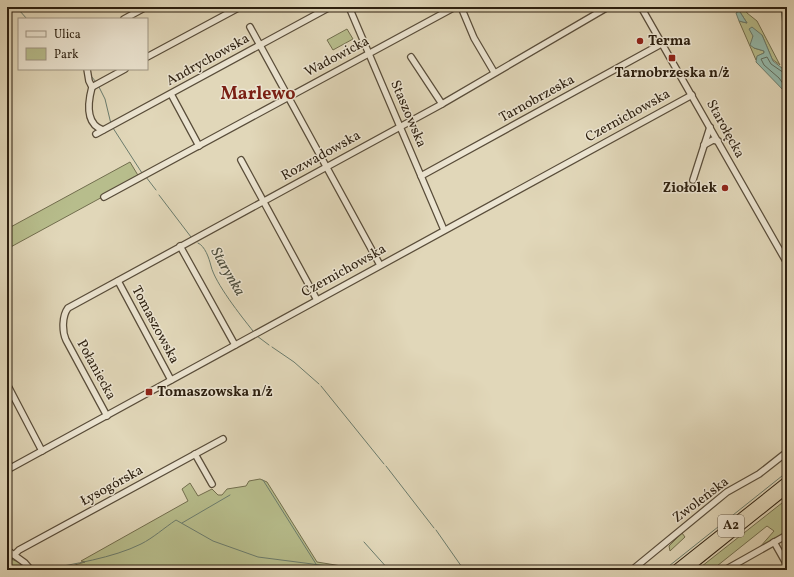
<svg xmlns="http://www.w3.org/2000/svg" width="794" height="577" viewBox="0 0 794 577" font-family="Vollkorn,serif">
<style>
.green{fill:#b7bd8c;stroke:#726e4e}
.water{fill:#95baac;stroke:#6b7c6d}
.lines{fill:none;stroke-linecap:round;stroke-linejoin:round}
.shore{stroke:#606c5e;stroke-width:1}
.stream{stroke:#6b7c6d;stroke-width:1}
.minor-casing{stroke:#594d3a;stroke-width:8}
.highway-casing{stroke:#2c1f0f;stroke-width:10}
.minor{stroke:#ece5d2;stroke-width:5.5}
.highway{stroke:#e1d7b9;stroke-width:8}
.poi-dot{fill:#8f2418;stroke:#ece5d2;stroke-width:1.5}
.labels{text-anchor:middle;dominant-baseline:central;stroke-width:3;stroke-linejoin:round;paint-order:stroke}
.shield{fill:#ece5d2;stroke:#665a4a;stroke-width:1}
.shield-label{font-size:13px;font-weight:bold;fill:#2c1f0f}
.poi-label{font-size:14px;font-weight:bold;fill:#2c1f0f;stroke:#ece5d2;text-anchor:start}
.street-label{font-size:14px;fill:#2c1f0f;stroke:#ece5d2}
.water-label{font-size:15px;font-style:italic;fill:#4c4e3e;stroke:#ece5d2}
.district-label{font-size:18px;font-weight:bold;fill:#7a1f14;stroke:#ece5d2}
</style>
<rect width="100%" height="100%" fill="#e1d7b9"/>
<filter id="stains"><feTurbulence type="fractalNoise" baseFrequency=".005" numOctaves="4"/><feColorMatrix values="0 0 0 0 .2 0 0 0 0 .09 0 0 0 0 .02 0 0 0 .5 -.17"/></filter>
<radialGradient id="worn" r=".72"><stop offset=".6" stop-color="#630" stop-opacity="0"/><stop offset="1" stop-color="#630" stop-opacity=".3"/></radialGradient>
<g class="green">
<polygon points="740,7 744,7 747,13 757,21 780,65 772,59 762,35 753,36 754,48 764,51 764,53 758,56 756,60 739,21 747,23 740,12"/>
<polygon points="347,29 353,39 333,50 327,40"/>
<polygon points="130,162 139,177 7,249 7,229"/>
<polygon points="260,479 267,482 317,562 366,570 58,570 85,562 81,561 188,501 182,489 190,483 198,496 212,489 218,495 222,495 227,489 246,486 249,481"/>
<polygon points="787,499 787,532 760,547 774,531 767,526 712,570 697,570"/>
<polygon points="682,533 685,537 670,551 669,546"/>
<polygon points="11,559 21,563 20,567 7,568 7,562"/>
</g>
<g class="water">
<polygon points="733,7 740,7 742,9 740,12 747,23 739,21 736,13 739,11 738,8"/>
<polygon points="781,7 787,7 787,43 784,36"/>
<polygon points="752,27 762,35 773,61 787,72 787,94 756,62 757,56 764,53 764,51 754,48 750,45 753,36 749,29"/>
</g>
<g class="lines">
<polyline class="shore" points="787,75 771,64 767,57 761,59 764,65 779,78 787,89"/>
<g class="stream">
<polyline points="19,10 27,19"/>
<polyline points="91,76 96,82"/>
<polyline points="99,87 105,99 111,124"/>
<polyline points="113,128 142,173"/>
<polyline points="146,177 156,190"/>
<polyline points="159,195 191,237"/>
<path d="M198,243C205,246 209,258 211,266C215,283 241,316 253,331"/>
<polyline points="257,336 269,345"/>
<polyline points="272,347 294,362 319,384"/>
<polyline points="321,386 384,464"/>
<polyline points="386,466 434,528"/>
<polyline points="263,480 316,564"/>
<polyline points="182,523 230,495"/>
<polyline points="436,530 464,570"/>
<polyline points="364,542 389,570"/>
<path d="M42,570C73,564 113,558 141,544C153,538 164,528 176,520L213,541L258,557L359,570"/>
<polyline points="664,570 787,472"/>
</g>
<defs>
<g id="minor">
<polyline points="349,7 444,230"/>
<polyline points="461,7 474,38 494,72"/>
<polyline points="641,7 787,263"/>
<polyline points="124,19 146,7"/>
<polyline points="250,27 380,265"/>
<polyline points="147,57 240,7"/>
<polyline points="411,57 442,104"/>
<path d="M87,69L89,81L92,87C88,102 85,124 103,130"/>
<polyline points="92,87 125,69"/>
<polyline points="171,94 199,146"/>
<polyline points="96,134 330,7"/>
<polyline points="704,145 713,140 718,141"/>
<polyline points="241,160 317,300"/>
<polyline points="421,176 663,43"/>
<polyline points="693,180 710,127"/>
<polyline points="104,197 455,7"/>
<polyline points="180,246 235,345"/>
<polyline points="118,281 171,380"/>
<polyline points="7,384 42,451"/>
<path d="M107,416L66,340C62,331 62,316 68,308L442,104L608,7"/>
<polyline points="195,454 212,484"/>
<polyline points="7,470 692,95"/>
<polyline points="774,542 787,565"/>
<polyline points="7,550 25,563 31,570"/>
<polyline points="14,555 19,550 223,439"/>
<polyline points="632,570 727,492 759,474 787,452"/>
<polyline points="725,570 787,535"/>
</g>
<g id="highway">
<polyline points="675,570 787,481"/>
<polyline points="686,570 787,489"/>
</g>
</defs>
<use href="#minor" class="minor-casing"/>
<use href="#highway" class="highway-casing"/>
<use href="#minor" class="minor"/>
<use href="#highway" class="highway"/>
</g>
<g class="poi-dot">
<circle cx="640" cy="41" r="4"/>
<rect x="668" y="54" width="8" height="8" rx="2"/>
<circle cx="725" cy="188" r="4"/>
<rect x="145" y="388" width="8" height="8" rx="2"/>
</g>
<g class="labels">
<rect class="shield" x="718" y="515" width="26" height="22" rx="3"/>
<g class="shield-label">
<text x="731" y="526">A2</text>
</g>
<g class="poi-label">
<text x="648" y="41">Terma</text>
<text x="672" y="73" text-anchor="middle">Tarnobrzeska n/ż</text>
<text x="717" y="188" text-anchor="end">Ziołolek</text>
<text x="157" y="392">Tomaszowska n/ż</text>
</g>
<g class="street-label">
<text transform="translate(337 57) rotate(-28)">Wadowicka</text>
<text transform="translate(208 60) rotate(-29)">Andrychowska</text>
<text transform="translate(537 99) rotate(-29)">Tarnobrzeska</text>
<text transform="translate(408 114) rotate(67)">Staszowska</text>
<text transform="translate(628 116) rotate(-29)">Czernichowska</text>
<text transform="translate(725 129) rotate(61)">Starołęcka</text>
<text transform="translate(321 156) rotate(-29)">Rozwadowska</text>
<text transform="translate(344 271) rotate(-29)">Czernichowska</text>
<text transform="translate(155 325) rotate(62)">Tomaszowska</text>
<text transform="translate(96 370) rotate(61)">Połaniecka</text>
<text transform="translate(112 486) rotate(-29)">Łysogórska</text>
<text transform="translate(701 500) rotate(-37)">Zwoleńska</text>
</g>
<g class="water-label">
<text transform="translate(227 272) rotate(60)">Starynka</text>
</g>
<g class="district-label">
<text x="258" y="94">Marlewo</text>
</g>
</g>
<rect width="794" height="577" fill="none" stroke="#e1d7b9" stroke-width="24"/>
<rect x="8" y="8" width="778" height="561" fill="none" stroke="#2c1f0f" stroke-width="2"/>
<rect x="12" y="12" width="770" height="553" fill="none" stroke="#2c1f0f"/>
<rect x="18" y="18" width="130" height="52" fill="#ece5d2" stroke="#9f9684"/>
<rect x="26" y="31" width="20" height="6" fill="#ece5d2" stroke="#9f9684"/>
<text x="54" y="38" font-size="12" fill="#2c1f0f">Ulica</text>
<rect x="26" y="48" width="20" height="12" fill="#b7bd8c" stroke="#9f9684"/>
<text x="54" y="58" font-size="12" fill="#2c1f0f">Park</text>
<rect width="100%" height="100%" filter="url(#stains)"/>
<rect width="100%" height="100%" fill="url(#worn)"/>
</svg>
